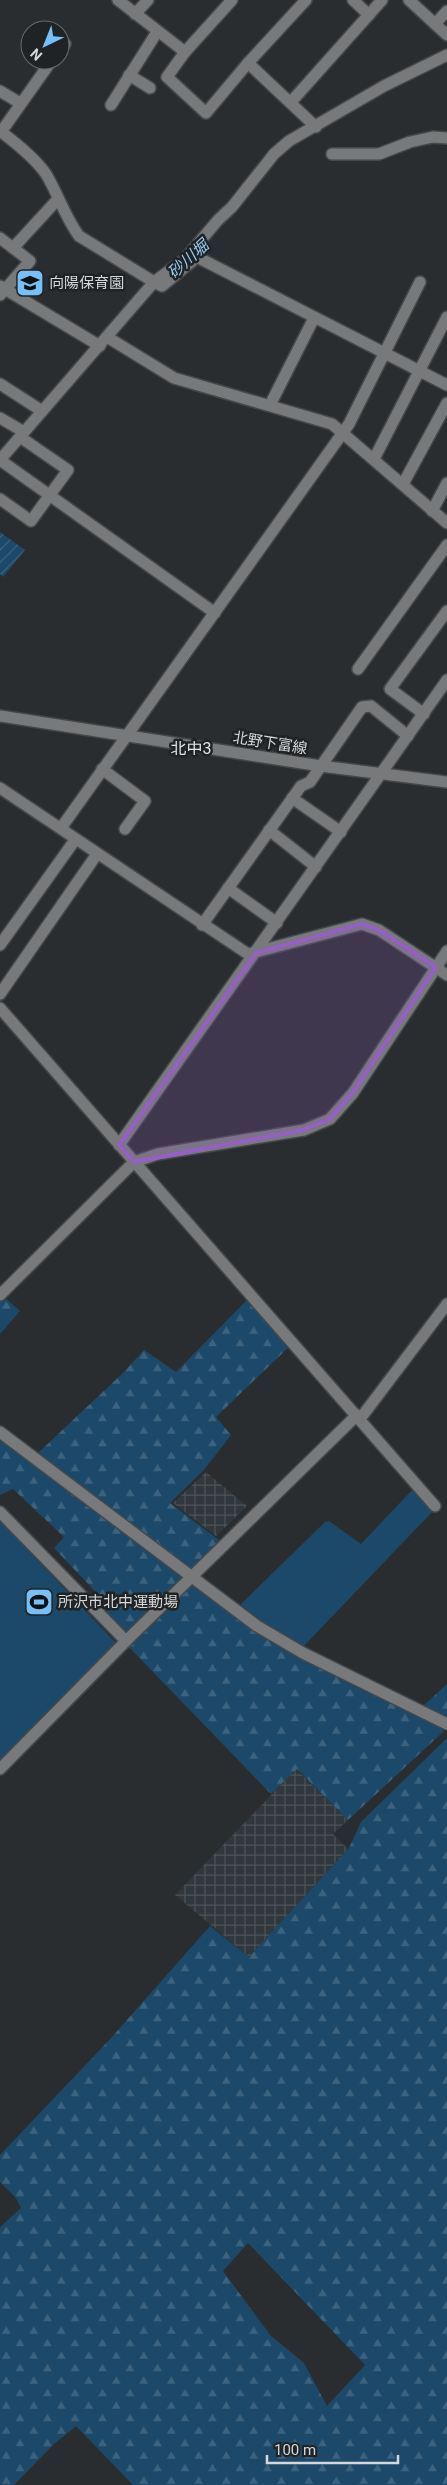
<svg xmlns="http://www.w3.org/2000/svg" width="447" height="2485" viewBox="0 0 447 2485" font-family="Roboto,'Noto Sans JP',sans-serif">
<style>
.industrial{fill:url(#industrial-grid)}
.forest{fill:url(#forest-firs);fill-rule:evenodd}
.garden{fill:url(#garden-furrows)}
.pitch{fill:#1c4969}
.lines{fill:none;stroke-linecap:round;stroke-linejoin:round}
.stream{stroke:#236897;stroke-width:2.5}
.minor-casing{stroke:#45484a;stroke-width:14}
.minor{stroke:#77797a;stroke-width:11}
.marked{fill:#965fc6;fill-opacity:0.2;stroke:#965fc6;stroke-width:4;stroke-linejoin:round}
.labels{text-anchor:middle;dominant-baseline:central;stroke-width:5;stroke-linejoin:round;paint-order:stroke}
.poi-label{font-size:15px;fill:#d5d7d8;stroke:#202325;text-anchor:start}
.street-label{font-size:15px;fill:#d5d7d8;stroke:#202325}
.water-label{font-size:16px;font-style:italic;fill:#96caf2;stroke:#202325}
.neighbourhood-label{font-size:16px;fill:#e0e4e6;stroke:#202325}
</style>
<defs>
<pattern id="industrial-grid" width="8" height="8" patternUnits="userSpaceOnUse" patternTransform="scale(1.25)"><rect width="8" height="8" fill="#30373d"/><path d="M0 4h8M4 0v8" fill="none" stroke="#4d5358"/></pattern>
<pattern id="forest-firs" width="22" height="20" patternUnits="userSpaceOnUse" patternTransform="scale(1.25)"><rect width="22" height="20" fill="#1c4969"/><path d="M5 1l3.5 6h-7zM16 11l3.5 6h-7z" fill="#3c627e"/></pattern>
<pattern id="garden-furrows" width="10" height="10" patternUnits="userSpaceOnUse" patternTransform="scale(1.25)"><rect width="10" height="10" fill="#1c4969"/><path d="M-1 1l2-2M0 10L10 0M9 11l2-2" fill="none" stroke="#3c627e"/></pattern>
</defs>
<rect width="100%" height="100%" fill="#2a2d2f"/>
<g class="industrial">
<polygon points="206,1472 247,1506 216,1536 173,1503"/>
<polygon points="296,1769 348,1820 333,1834 348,1849 249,1957 175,1895"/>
</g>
<g class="forest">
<polygon points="3,1296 20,1311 0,1334 0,1299"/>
<polygon points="248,1299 290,1346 216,1417 231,1435 204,1470 170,1503 223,1543 193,1571 37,1454 124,1372 144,1350 176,1372"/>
<polygon points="0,1439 98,1514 133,1537 235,1616 267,1637 441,1725 443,1732 348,1820 297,1769 271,1794 127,1645 133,1639 105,1613 109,1606 54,1548 64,1537 13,1489 0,1495"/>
<polygon points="447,1684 447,1718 422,1707"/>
<path d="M447,1738V2485H133L76,2426L53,2445L14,2485H0V2227L21,2208L16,2198L0,2182V2155L112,2037L210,1926L249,1957L349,1848L361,1822ZM248,2243L365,2365L327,2406L304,2363L271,2336L223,2271Z"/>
</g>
<polygon class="garden" points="0,532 25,550 3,577 0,574"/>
<g class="pitch">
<polygon points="415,1487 434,1510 302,1648 273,1631 239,1606 325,1522 329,1521 361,1544"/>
<polygon points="0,1521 117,1644 0,1764"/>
</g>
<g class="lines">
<polyline class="stream" points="231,216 277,159"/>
<defs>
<g id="minor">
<polyline points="118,0 185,52"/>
<polyline points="232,0 185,52 167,77 206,113 248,63 316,127"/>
<polyline points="353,0 369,15"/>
<polyline points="409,0 447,35"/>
<polyline points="135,14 148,0"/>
<polyline points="435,24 447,11"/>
<polyline points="60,50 65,44"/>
<polyline points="248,63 306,0"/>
<polyline points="129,75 150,88"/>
<polyline points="0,91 20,103"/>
<polyline points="291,102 382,0"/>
<polyline points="111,105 157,32"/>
<path d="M0,131C16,143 35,158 46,174C58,194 65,217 79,236L154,282L162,286L197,257L447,385"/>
<polyline points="1,132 52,60"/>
<polyline points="332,154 379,154 410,142 433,137 447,138"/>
<polyline points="0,238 30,261 0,295"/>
<polyline points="13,248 58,199"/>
<polyline points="0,286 100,346"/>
<polyline points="107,337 174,378 332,424 447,523"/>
<polyline points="0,384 42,411"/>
<polyline points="270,405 314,318"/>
<polyline points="0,418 24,432"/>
<polyline points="374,459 447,317"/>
<polyline points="0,460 154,282 185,259 218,220 232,207 274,154 289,141 384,86 447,55"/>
<polyline points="0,460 215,613"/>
<polyline points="403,484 447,403"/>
<polyline points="0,499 31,521 68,470 20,437"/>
<polyline points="432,511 447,483"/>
<polyline points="358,669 447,545"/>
<polyline points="424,714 390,689 447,611"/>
<polyline points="0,716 321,766 447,782"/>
<polyline points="102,769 145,801 125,829"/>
<polyline points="0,788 248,954 362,924 379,930 447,975"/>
<polyline points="292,798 341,832"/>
<polyline points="61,828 349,424 420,282"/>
<polyline points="269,830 316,867"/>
<polyline points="228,888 277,923"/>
<polyline points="202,925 301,786 310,782 362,707 371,706 408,736"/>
<polyline points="0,945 75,840"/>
<polyline points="0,994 97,854"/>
<polyline points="0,1008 435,1506"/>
<polyline points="119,1145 447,680"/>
<polyline points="0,1295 134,1162 158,1154 304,1130 330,1119 353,1093 447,951"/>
<polyline points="360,1419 447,1304"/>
<polyline points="0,1432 257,1626 303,1653 447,1724"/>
<polyline points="0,1512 126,1641"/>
<polyline points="0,1769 126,1641 357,1415"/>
</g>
</defs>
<use href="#minor" class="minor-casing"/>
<use href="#minor" class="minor"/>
</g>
<path class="marked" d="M362,924L379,930L436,967L353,1093L330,1119L304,1130L134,1162L119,1145L256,953Z"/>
<defs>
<symbol id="school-square" viewBox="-11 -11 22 22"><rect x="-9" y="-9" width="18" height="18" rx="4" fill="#76c0f7" stroke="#202325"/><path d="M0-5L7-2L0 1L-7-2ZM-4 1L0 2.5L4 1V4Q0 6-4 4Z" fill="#111"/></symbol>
<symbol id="stadium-square" viewBox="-11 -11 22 22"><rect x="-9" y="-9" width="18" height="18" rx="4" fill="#76c0f7" stroke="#202325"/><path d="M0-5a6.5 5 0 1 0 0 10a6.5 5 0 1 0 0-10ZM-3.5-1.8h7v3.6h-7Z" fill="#111"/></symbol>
</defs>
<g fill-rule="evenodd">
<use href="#school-square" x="14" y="267" width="32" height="32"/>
<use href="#stadium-square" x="23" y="1586" width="32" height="32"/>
</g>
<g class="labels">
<g class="poi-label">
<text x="49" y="283">向陽保育園</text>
<text x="58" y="1602">所沢市北中運動場</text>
</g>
<g class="street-label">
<text transform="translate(270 743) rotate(9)">北野下富線</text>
</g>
<g class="water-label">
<text transform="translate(188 259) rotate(-42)">砂川堀</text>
</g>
<g class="neighbourhood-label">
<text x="191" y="748">北中3</text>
</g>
</g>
<g transform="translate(45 45) rotate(223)"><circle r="24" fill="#202325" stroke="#686b6d"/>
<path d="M0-4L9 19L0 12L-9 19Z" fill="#76c0f7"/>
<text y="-8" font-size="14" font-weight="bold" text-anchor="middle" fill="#d5d7d8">N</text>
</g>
<path d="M267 2455v8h131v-8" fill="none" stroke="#d5d7d8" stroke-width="2.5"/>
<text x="274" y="2455" font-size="15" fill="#d5d7d8" stroke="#202325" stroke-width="4" paint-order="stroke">100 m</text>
</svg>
